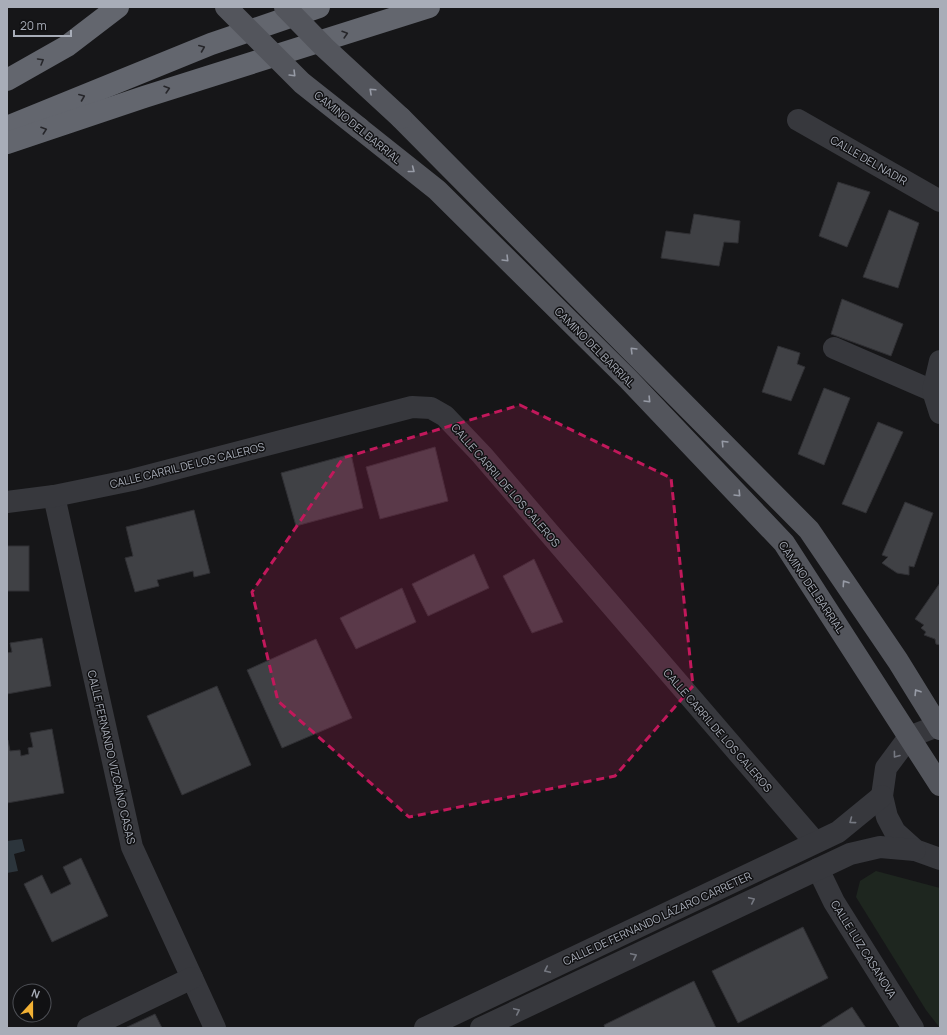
<svg xmlns="http://www.w3.org/2000/svg" width="947" height="1035" viewBox="0 0 947 1035" font-family="Manrope,sans-serif">
<style>
.green{fill:#1e261f}
.water{fill:#2c353c}
.building{fill:#404145;stroke:#303034}
.lines{fill:none;stroke-linecap:round;stroke-linejoin:round}
.minor{stroke:#37383d;stroke-width:22}
.major{stroke:#53555c;stroke-width:22}
.highway{stroke:#63666e;stroke-width:22}
.major-bridge{stroke:#53555c;stroke-width:22}
.oneway{stroke:#26262a}
.oneway2{stroke:#979ba6}
.oneway3{stroke:#757881}
.marked{fill:#c2185b;fill-opacity:0.2;stroke:#c2185b;stroke-width:3;stroke-dasharray:8 5;stroke-linejoin:round}
.labels{text-anchor:middle;dominant-baseline:central;stroke-width:3;stroke-linejoin:round;paint-order:stroke}
.street-label{font-size:11px;fill:#a8adb8;stroke:#111113}
</style>
<rect width="100%" height="100%" fill="#161618"/>
<polygon class="green" points="876,871 940,888 940,1028 926,1010 856,897 860,881"/>
<polygon class="water" points="22,839 25,851 14,854 18,871 7,873 7,841"/>
<g class="building">
<polygon points="838,182 870,192 847,247 819,236"/>
<polygon points="889,210 919,223 898,288 863,277"/>
<polygon points="694,214 740,221 738,243 724,242 719,266 661,258 666,231 690,234"/>
<polygon points="842,299 903,324 891,356 831,334"/>
<polygon points="778,346 800,353 797,364 805,367 791,401 762,392"/>
<polygon points="824,388 850,398 824,465 798,454"/>
<polygon points="878,422 903,432 866,513 842,504"/>
<polygon points="435,447 448,501 380,519 366,467"/>
<polygon points="351,454 363,508 296,526 281,473"/>
<polygon points="905,502 933,513 914,567 909,566 909,575 897,573 882,563 888,557 882,555"/>
<polygon points="194,510 210,573 194,577 193,571 157,580 159,586 135,592 125,558 133,556 126,527"/>
<rect x="7" y="546" width="22" height="45"/>
<polygon points="474,554 489,588 428,616 412,584"/>
<polygon points="534,559 563,622 532,633 503,576"/>
<polygon points="940,583 940,645 936,644 935,639 924,635 926,632 921,628 924,625 915,619"/>
<polygon points="402,588 416,622 356,649 340,618"/>
<polygon points="42,638 51,686 7,694 7,653 12,652 10,643"/>
<polygon points="316,639 352,718 282,748 247,670"/>
<polygon points="217,686 251,765 182,795 147,716"/>
<polygon points="52,729 64,793 7,803 7,740 8,740 10,751 20,750 21,756 29,754 28,748 33,747 30,733"/>
<polygon points="81,858 108,916 52,942 24,884 42,875 51,894 71,884 63,867"/>
<polygon points="803,927 828,978 738,1023 712,971"/>
<polygon points="694,981 716,1028 605,1028 604,1025"/>
<polygon points="852,1007 866,1028 819,1028"/>
<polygon points="155,1014 162,1028 125,1028"/>
</g>
<g class="lines">
<g class="minor">
<polyline points="798,120 940,201"/>
<polyline points="834,348 933,391"/>
<polyline points="940,361 933,391 940,413"/>
<polyline points="54,496 132,847 215,1028"/>
<polyline points="7,502 54,496 132,480 412,407 431,408 445,416 482,455 815,842"/>
<polyline points="940,725 909,737 886,768 882,796 887,817 895,832 915,850 940,859"/>
<polyline points="818,869 834,902 913,1028"/>
<polyline points="88,1028 192,978"/>
<polyline points="425,1028 838,832 882,796"/>
<polyline points="481,1028 850,854 880,847 915,850"/>
</g>
<g class="major">
<polyline points="401,118 809,530 898,661 940,729"/>
<polyline points="359,128 437,190 628,379 784,543 940,785"/>
</g>
<g class="highway">
<polyline points="7,80 67,46 118,7"/>
<polyline points="7,127 211,44 319,7"/>
<polyline points="7,143 144,97 429,7"/>
</g>
<g class="major-bridge">
<polyline points="226,7 302,83 359,128"/>
<polyline points="285,7 324,47 401,118"/>
</g>
</g>
<defs><path id="oneway-chevron" d="M-2-3.5L2.5 0L-2 3.5" fill="none" stroke-width="1.6" stroke-linecap="round" stroke-linejoin="round"/></defs>
<g class="oneway">
<use href="#oneway-chevron" transform="translate(345 34) rotate(-17)"/>
<use href="#oneway-chevron" transform="translate(202 48) rotate(-22)"/>
<use href="#oneway-chevron" transform="translate(41 61) rotate(-30)"/>
<use href="#oneway-chevron" transform="translate(167 89) rotate(-17)"/>
<use href="#oneway-chevron" transform="translate(82 97) rotate(-22)"/>
<use href="#oneway-chevron" transform="translate(44 130) rotate(-19)"/>
</g>
<g class="oneway2">
<use href="#oneway-chevron" transform="translate(293 74) rotate(45)"/>
<use href="#oneway-chevron" transform="translate(372 91) rotate(-137)"/>
<use href="#oneway-chevron" transform="translate(412 170) rotate(38)"/>
<use href="#oneway-chevron" transform="translate(506 259) rotate(45)"/>
<use href="#oneway-chevron" transform="translate(633 350) rotate(-135)"/>
<use href="#oneway-chevron" transform="translate(648 400) rotate(46)"/>
<use href="#oneway-chevron" transform="translate(724 443) rotate(-134)"/>
<use href="#oneway-chevron" transform="translate(738 494) rotate(46)"/>
<use href="#oneway-chevron" transform="translate(845 583) rotate(-124)"/>
<use href="#oneway-chevron" transform="translate(917 692) rotate(-122)"/>
</g>
<g class="oneway3">
<use href="#oneway-chevron" transform="translate(896 755) rotate(127)"/>
<use href="#oneway-chevron" transform="translate(852 821) rotate(143)"/>
<use href="#oneway-chevron" transform="translate(752 900) rotate(-25)"/>
<use href="#oneway-chevron" transform="translate(634 956) rotate(-25)"/>
<use href="#oneway-chevron" transform="translate(547 970) rotate(155)"/>
<use href="#oneway-chevron" transform="translate(517 1011) rotate(-25)"/>
</g>
<path class="marked" d="M520,405L671,478L693,686L615,776L409,817L278,701L252,592L343,458Z"/>
<g class="labels">
<g class="street-label">
<text transform="translate(358 127) rotate(39)">CAMINO DEL BARRIAL</text>
<text transform="translate(869 160) rotate(30)">CALLE DEL NADIR</text>
<text transform="translate(595 347) rotate(45)">CAMINO DEL BARRIAL</text>
<text transform="translate(187 465) rotate(-14)">CALLE CARRIL DE LOS CALEROS</text>
<text transform="translate(506 485) rotate(49)">CALLE CARRIL DE LOS CALEROS</text>
<text transform="translate(812 587) rotate(56)">CAMINO DEL BARRIAL</text>
<text transform="translate(718 730) rotate(49)">CALLE CARRIL DE LOS CALEROS</text>
<text transform="translate(112 757) rotate(77)">CALLE FERNANDO VIZCAÍNO CASAS</text>
<text transform="translate(657 918) rotate(-25)">CALLE DE FERNANDO LÁZARO CARRETER</text>
<text transform="translate(864 949) rotate(58)">CALLE LUZ CASANOVA</text>
</g>
</g>
<rect width="947" height="1035" fill="none" stroke="#a8adb8" stroke-width="16"/>
<g transform="translate(32 1003) rotate(21)"><circle r="19" fill="#111113" stroke="#4d4f55"/>
<path d="M0-3L7 15L0 10L-7 15Z" fill="#f2b134"/>
<text y="-6" font-size="11" font-weight="bold" text-anchor="middle" fill="#a8adb8">N</text>
</g>
<path d="M14 30v6h57v-6" fill="none" stroke="#a8adb8" stroke-width="2"/>
<text x="20" y="30" font-size="12" fill="#a8adb8" stroke="#111113" stroke-width="3" paint-order="stroke">20 m</text>
</svg>
